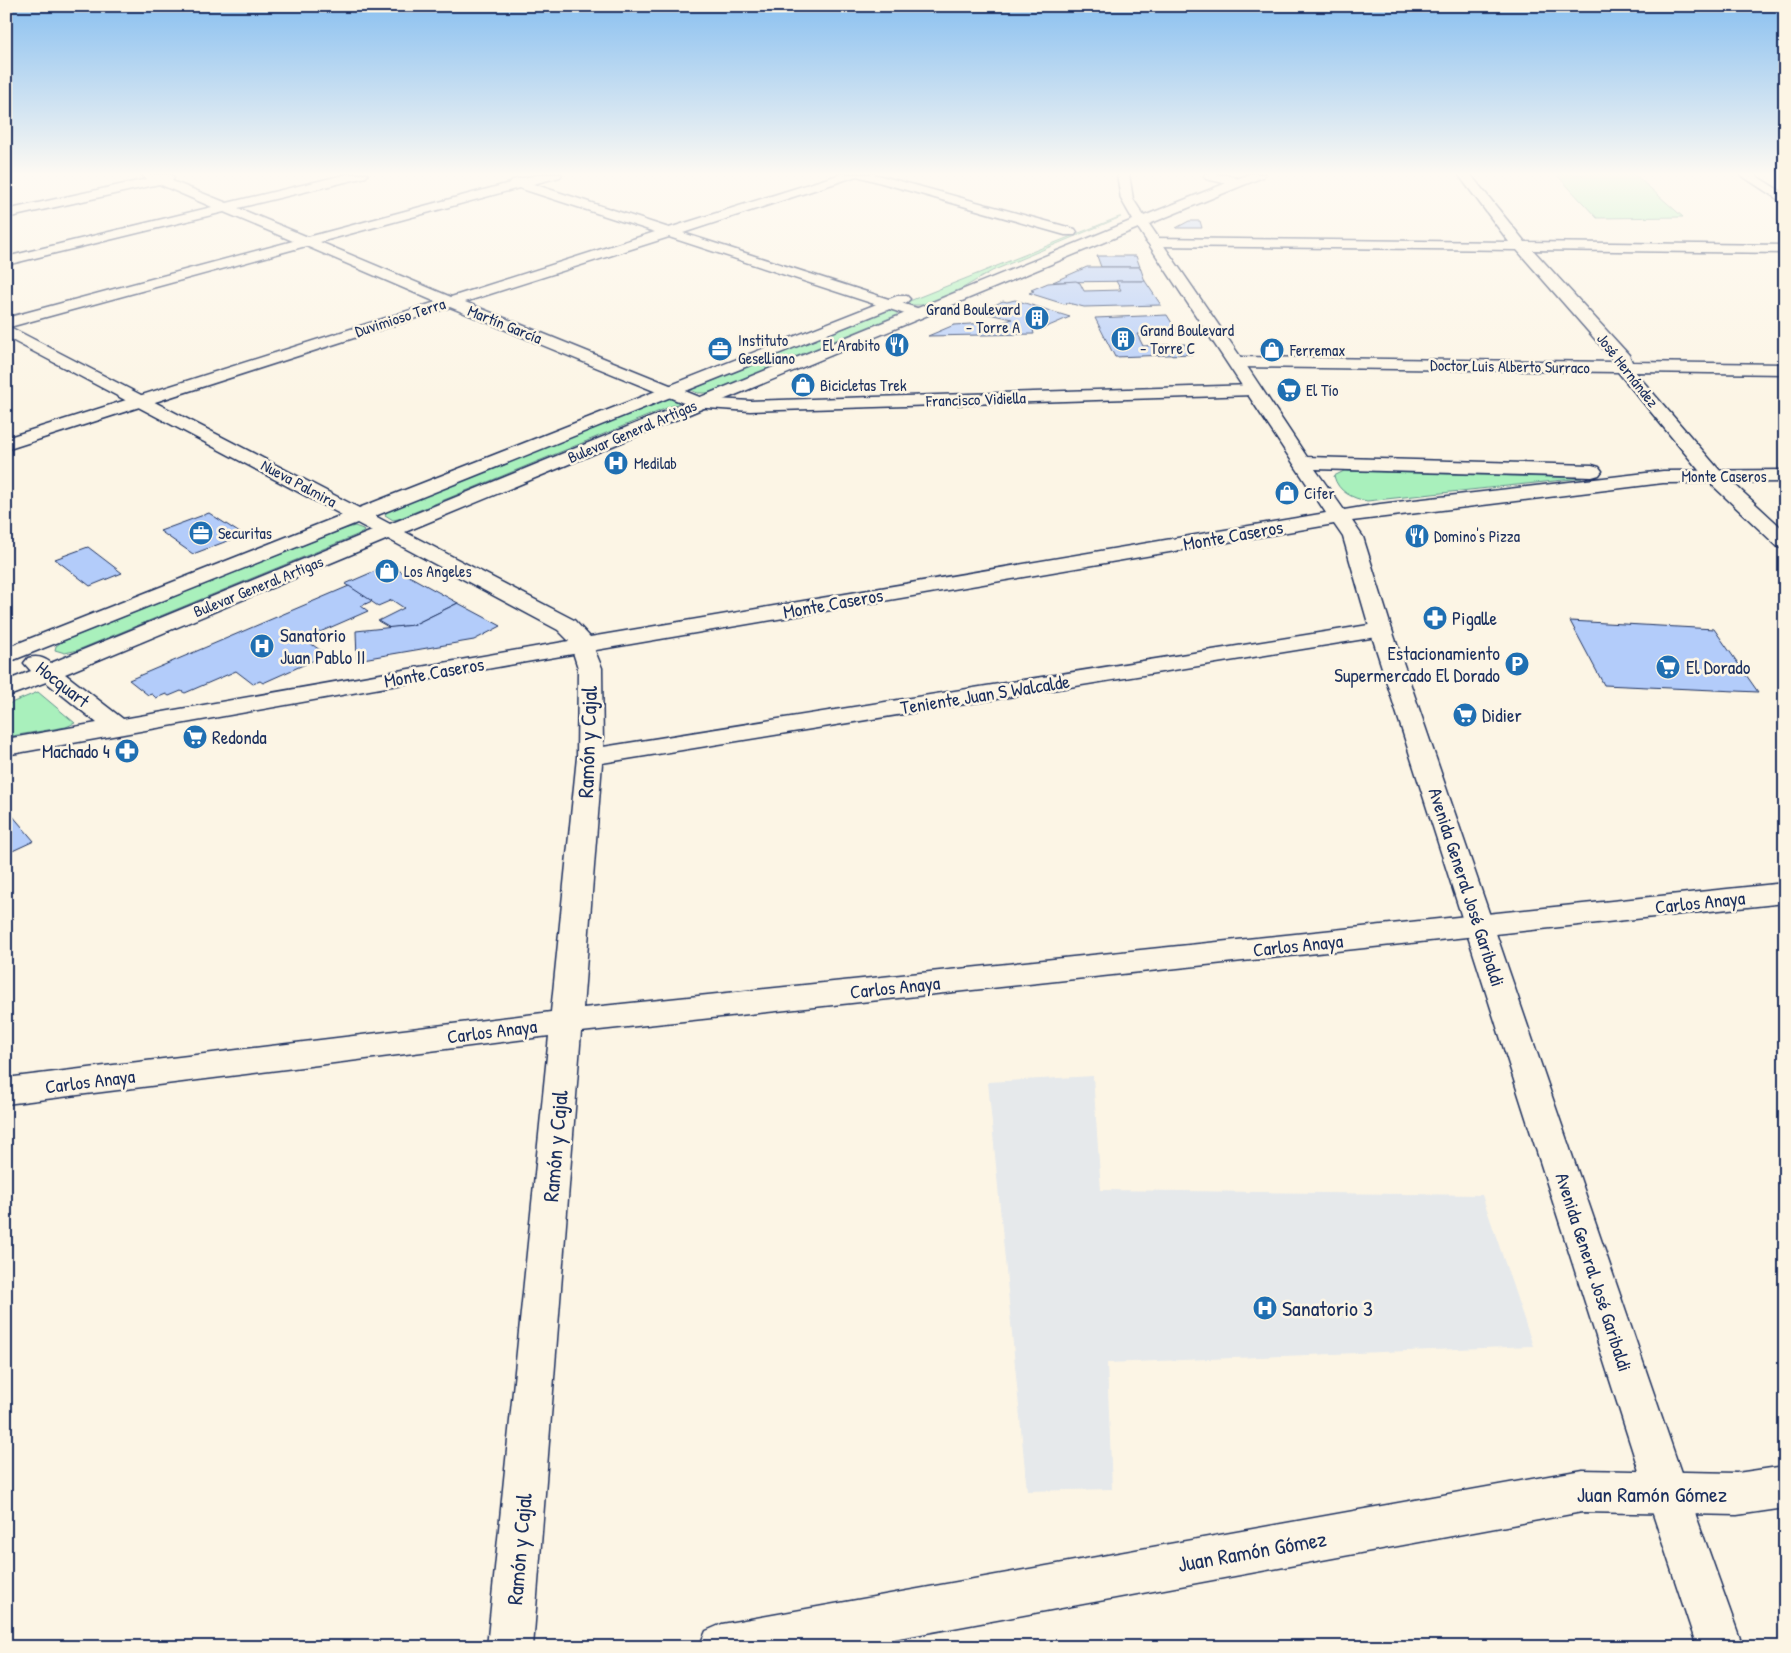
<svg xmlns="http://www.w3.org/2000/svg" width="1791" height="1653" viewBox="0 0 1791 1653" font-family="'Patrick Hand',sans-serif">
<style>
.built{fill:#e6e9eb}
.green{fill:#a9f0bc;stroke:#62908d}
.building{fill:#b3ccfa;stroke:#1b2f5e}
.lines{fill:none;stroke-linecap:round;stroke-linejoin:round}
.street-casing{stroke:#1b2f5e;stroke-width:3}
.secondary-casing{stroke:#1b2f5e;stroke-width:3}
.street{fill:#fcf5e5;fill-rule:evenodd}
.secondary{fill:#fcf5e5;fill-rule:evenodd}
.labels{text-anchor:middle;dominant-baseline:central;stroke-width:5;stroke-linejoin:round;paint-order:stroke}
.far-poi-label{font-size:16px;fill:#1b2f5e;stroke:#fcf5e5;text-anchor:start}
.far-street-label{font-size:16px;fill:#1b2f5e;stroke:#fcf5e5}
.street-label{font-size:19px;fill:#1b2f5e;stroke:#fcf5e5}
.poi-label{font-size:19px;fill:#1b2f5e;stroke:#fcf5e5;text-anchor:start}
.near-street-label{font-size:22px;fill:#1b2f5e;stroke:#fcf5e5}
.near-poi-label{font-size:22px;fill:#1b2f5e;stroke:#fcf5e5;text-anchor:start}
</style>
<rect width="100%" height="100%" fill="#fcf5e5"/>
<filter id="ink" filterUnits="userSpaceOnUse"><feTurbulence type="fractalNoise" baseFrequency=".02" numOctaves="2"/><feDisplacementMap in="SourceGraphic" scale="10" xChannelSelector="R" yChannelSelector="G"/><feConvolveMatrix kernelMatrix="1 2 1 2 8 2 1 2 1" color-interpolation-filters="sRGB"/></filter>
<g filter="url(#ink)">
<polygon class="built" points="1093,1076 1101,1190 1482,1195 1533,1346 1107,1363 1112,1489 1027,1491 988,1082"/>
<g class="green">
<polygon points="1556,174 1634,174 1683,217 1597,218"/>
<polygon points="1119,217 1121,217 992,271 963,288 922,305 912,305 907,303 907,302"/>
<polygon points="889,310 897,312 897,315 707,393 698,393 690,390"/>
<polygon points="674,398 678,400 679,403 398,519 393,520 385,515 387,511 665,399"/>
<path d="M1344,471L1582,478L1367,501C1352,498 1338,492 1334,476Z"/>
<polygon points="355,526 363,529 364,532 78,650 65,653 55,650 56,646 63,641 344,529"/>
<polygon points="38,692 75,723 66,727 6,737 6,705"/>
</g>
<g class="building">
<polygon points="1189,221 1200,221 1202,228 1176,228"/>
<polygon points="1097,256 1136,256 1140,267 1101,267"/>
<polygon points="1087,267 1140,267 1145,281 1053,282"/>
<polygon points="1076,281 1080,283 1084,291 1121,290 1116,281 1145,281 1161,305 1084,307 1068,303 1064,304 1029,293 1034,291 1031,290 1048,283"/>
<polygon points="1015,300 1070,317 1044,328 1039,327 1033,330 1034,334 928,336 954,325 1004,322 1012,319 984,313 989,310 986,309 1003,301 1007,302"/>
<polygon points="1167,315 1178,333 1137,334 1143,346 1185,344 1192,354 1115,357 1095,318"/>
<polygon points="209,513 243,535 193,554 160,531"/>
<polygon points="88,547 122,573 90,586 55,559"/>
<polygon points="389,565 458,603 413,625 390,628 378,621 404,608 392,600 378,606 345,584"/>
<polygon points="349,586 372,601 361,606 368,611 304,639 323,652 318,655 321,657 263,683 260,681 253,684 236,671 185,693 181,691 169,696 166,694 156,698 152,694 148,695 129,680"/>
<polygon points="458,603 501,626 474,640 357,660 356,631 413,625"/>
<polygon points="1570,621 1714,629 1758,692 1604,685"/>
<polygon points="6,808 34,841 6,854"/>
</g>
<g class="lines">
<defs>
<g id="street">
<path d="M140,174L172,175L174,178L172,181L227,203L348,174H368L366,177L238,208L308,237L510,183L512,180L543,174H562L560,177L533,184L669,228L841,174H874L1075,229L1077,232L1075,235H1065L857,176L683,233L923,310L925,313L923,316H911L669,237L465,302L702,398L750,401L1253,385L1259,386L1262,390L1259,394L1253,395L750,411L693,407L450,307L6,450V438L436,302L306,246L6,328V318L293,241L224,212L6,265V257L212,207L159,184L6,218V210L147,179ZM519,188L655,232L451,297L320,242Z"/>
<path d="M1205,174C1216,174 1235,174 1243,182L1237,186L1206,179L1204,176Z"/>
<polygon points="1458,174 1470,174 1525,242 1785,245 1785,253 1533,250 1629,355 1632,362 1785,364 1785,374 1635,372 1721,472 1785,531 1785,549 1778,547 1707,480 1618,372 1236,367 1230,366 1228,362 1230,358 1236,357 1615,362 1517,250 1153,246 1146,242 1153,238 1509,242"/>
<polygon points="1739,174 1753,174 1785,194 1785,204"/>
<polygon points="1381,623 1389,625 1392,630 1389,635 602,763 583,1008 1785,883 1785,903 581,1032 533,1647 487,1647 549,1036 6,1104 6,1078 551,1012 577,757 578,668 571,646 575,641 583,639 591,641 602,668 603,747"/>
<polygon points="1785,1466 1785,1508 1737,1515 1582,1512 850,1647 699,1647 706,1631 722,1624 1582,1470 1737,1473"/>
</g>
<path id="secondary" d="M1117,174H1129L1133,199L1144,216L1249,174H1265L1263,177L1149,224L1244,362L1307,457L1592,465L1599,467L1602,471L1599,475L1592,477L1315,469L1344,510L1380,504L1663,471L1785,470V482L1663,483L1352,521L1363,537L1392,630L1688,1493L1743,1647H1697L1646,1493L1370,630L1343,537L1334,524L526,662L6,755V739L97,723L46,682L6,697V681L31,671L24,663L28,658C37,656 43,657 51,663L372,531L357,523L6,663V648L342,515L6,337V325L359,508L897,296H907L910,299L907,302L375,516L390,524L1133,220L1121,199ZM1138,228L1326,513L590,637L574,620L405,532ZM388,539L558,630L569,641L123,719L65,674Z"/>
</defs>
<use href="#street" class="street-casing"/>
<use href="#secondary" class="secondary-casing"/>
<use href="#street" class="street"/>
<use href="#secondary" class="secondary"/>
</g>
</g>
<linearGradient id="sky" x2="0" y2="1"><stop stop-color="#8ac0f0"/><stop offset="0.43" stop-color="#fefaf3"/><stop offset="1" stop-color="#fefaf3" stop-opacity="0"/></linearGradient>
<rect width="1791" height="405" fill="url(#sky)"/>
<defs>
<symbol id="building-disc" viewBox="-11 -11 22 22"><circle r="9.5" fill="#1f6fb2" stroke="#fcf5e5"/><path d="M-4-6H4V6H1V3H-1V6H-4ZM-2.5-4.3h1.7v1.8h-1.7ZM.8-4.3h1.7v1.8H.8ZM-2.5-1h1.7V.8h-1.7ZM.8-1h1.7V.8H.8Z" fill="#fff"/></symbol>
<symbol id="restaurant-disc" viewBox="-11 -11 22 22"><circle r="9.5" fill="#1f6fb2" stroke="#fcf5e5"/><path d="M-5-6h1v4h1v-4h1v4h1v-4h1v5L-1.5 .5V6h-2V.5L-5-1ZM5-6V6H3V1.5H1.5Q1.5-4 5-6Z" fill="#fff"/></symbol>
<symbol id="office-disc" viewBox="-11 -11 22 22"><circle r="9.5" fill="#1f6fb2" stroke="#fcf5e5"/><path d="M-6-3h4V-5.5h4V-3h4V5H-6ZM-1-4.5V-3h2v-1.5ZM-6 0V1H6V0Z" fill="#fff"/></symbol>
<symbol id="shop-disc" viewBox="-11 -11 22 22"><circle r="9.5" fill="#1f6fb2" stroke="#fcf5e5"/><path d="M-5-2.5h2.3a2.7 3.5 0 0 1 5.4 0H5L5.5 6h-11ZM-1.5-2.5h3a1.5 2.3 0 0 0-3 0Z" fill="#fff"/></symbol>
<symbol id="supermarket-disc" viewBox="-11 -11 22 22"><circle r="9.5" fill="#1f6fb2" stroke="#fcf5e5"/><path d="M-6-5.5h2.5l.6 2H6L4.5 2H-2.5L-4.4-4H-6ZM-1.5 3.2a1.3 1.3 0 1 0 .1 0ZM3 3.2a1.3 1.3 0 1 0 .1 0Z" fill="#fff"/></symbol>
<symbol id="hospital-disc" viewBox="-11 -11 22 22"><circle r="9.5" fill="#1f6fb2" stroke="#fcf5e5"/><path d="M-5-5h3v3.5h4V-5h3V5h-3V1.5h-4V5h-3Z" fill="#fff"/></symbol>
<symbol id="pharmacy-disc" viewBox="-11 -11 22 22"><circle r="9.5" fill="#1f6fb2" stroke="#fcf5e5"/><path d="M-2-6h4v4h4v4h-4v4h-4v-4h-4v-4h4Z" fill="#fff"/></symbol>
<symbol id="parking-disc" viewBox="-11 -11 22 22"><circle r="9.5" fill="#1f6fb2" stroke="#fcf5e5"/><path d="M-3.5-5.5H1a3.5 3.5 0 0 1 0 7H-1V5.5H-3.5ZM-1-3.4V-.6H.8a1.4 1.4 0 0 0 0-2.8Z" fill="#fff"/></symbol>
</defs>
<g fill-rule="evenodd">
<use href="#building-disc" x="1023" y="304" width="28" height="28"/>
<use href="#building-disc" x="1109" y="325" width="28" height="28"/>
<use href="#restaurant-disc" x="883" y="331" width="28" height="28"/>
<use href="#office-disc" x="706" y="335" width="28" height="28"/>
<use href="#shop-disc" x="1258" y="336" width="28" height="28"/>
<use href="#shop-disc" x="789" y="371" width="28" height="28"/>
<use href="#supermarket-disc" x="1275" y="376" width="28" height="28"/>
<use href="#hospital-disc" x="602" y="449" width="28" height="28"/>
<use href="#shop-disc" x="1273" y="479" width="28" height="28"/>
<use href="#office-disc" x="187" y="519" width="28" height="28"/>
<use href="#restaurant-disc" x="1403" y="522" width="28" height="28"/>
<use href="#shop-disc" x="373" y="557" width="28" height="28"/>
<use href="#pharmacy-disc" x="1421" y="604" width="28" height="28"/>
<use href="#hospital-disc" x="248" y="632" width="28" height="28"/>
<use href="#parking-disc" x="1503" y="650" width="28" height="28"/>
<use href="#supermarket-disc" x="1654" y="653" width="28" height="28"/>
<use href="#supermarket-disc" x="1451" y="701" width="28" height="28"/>
<use href="#supermarket-disc" x="181" y="723" width="28" height="28"/>
<use href="#pharmacy-disc" x="113" y="737" width="28" height="28"/>
<use href="#hospital-disc" x="1251" y="1294" width="28" height="28"/>
</g>
<g class="labels">
<g class="far-poi-label">
<text x="1020" y="309" text-anchor="end">Grand Boulevard<tspan x="1020" dy="18">- Torre A</tspan></text>
<text x="1140" y="330">Grand Boulevard<tspan x="1140" dy="18">- Torre C</tspan></text>
<text x="738" y="340">Instituto<tspan x="738" dy="18">Geselliano</tspan></text>
<text x="880" y="345" text-anchor="end">El Arabito</text>
<text x="1290" y="350">Ferremax</text>
<text x="820" y="385">Bicicletas Trek</text>
<text x="1306" y="390">El Tío</text>
<text x="634" y="463">Medilab</text>
<text x="1304" y="493">Cifer</text>
<text x="218" y="533">Securitas</text>
<text x="1434" y="536">Domino's Pizza</text>
<text x="404" y="571">Los Angeles</text>
</g>
<g class="far-street-label">
<text transform="translate(400 317) rotate(-18)">Duvimioso Terra</text>
<text transform="translate(505 324) rotate(22)">Martín García</text>
<text transform="translate(1510 366) rotate(1)">Doctor Luis Alberto Surraco</text>
<text transform="translate(1628 370) rotate(52)">José Hernández</text>
<text transform="translate(976 399) rotate(-2)">Francisco Vidiella</text>
<text transform="translate(632 431) rotate(-23)">Bulevar General Artigas</text>
<text x="1724" y="476">Monte Caseros</text>
<text transform="translate(299 483) rotate(28)">Nueva Palmira</text>
<text transform="translate(258 586) rotate(-22)">Bulevar General Artigas</text>
</g>
<g class="street-label">
<text transform="translate(1233 535) rotate(-10)">Monte Caseros</text>
<text transform="translate(833 603) rotate(-10)">Monte Caseros</text>
<text transform="translate(434 672) rotate(-10)">Monte Caseros</text>
<text transform="translate(63 684) rotate(38)">Hocquart</text>
<text transform="translate(985 694) rotate(-9)">Teniente Juan S Walcalde</text>
<text transform="translate(1467 887) rotate(72)">Avenida General José Garibaldi</text>
<text transform="translate(1700 902) rotate(-6)">Carlos Anaya</text>
<text transform="translate(1298 945) rotate(-6)">Carlos Anaya</text>
<text transform="translate(895 987) rotate(-6)">Carlos Anaya</text>
<text transform="translate(492 1031) rotate(-7)">Carlos Anaya</text>
<text transform="translate(90 1081) rotate(-7)">Carlos Anaya</text>
<text transform="translate(1594 1272) rotate(72)">Avenida General José Garibaldi</text>
</g>
<g class="poi-label">
<text x="1452" y="618">Pigalle</text>
<text x="280" y="635">Sanatorio<tspan x="280" dy="22">Juan Pablo II</tspan></text>
<text x="1500" y="653" text-anchor="end">Estacionamiento<tspan x="1500" dy="22">Supermercado El Dorado</tspan></text>
<text x="1686" y="667">El Dorado</text>
<text x="1482" y="715">Didier</text>
<text x="212" y="737">Redonda</text>
<text x="110" y="751" text-anchor="end">Machado 4</text>
</g>
<g class="near-street-label">
<text transform="translate(587 742) rotate(-88)">Ramón y Cajal</text>
<text transform="translate(555 1146) rotate(-85)">Ramón y Cajal</text>
<text x="1652" y="1494">Juan Ramón Gómez</text>
<text transform="translate(519 1549) rotate(-85)">Ramón y Cajal</text>
<text transform="translate(1252 1551) rotate(-10)">Juan Ramón Gómez</text>
</g>
<g class="near-poi-label">
<text x="1282" y="1308">Sanatorio 3</text>
</g>
</g>
<rect width="1791" height="1653" fill="none" stroke="#fcf5e5" stroke-width="25"/>
<rect x="12" y="12" width="1766" height="1628" fill="none" stroke="#1b2f5e" stroke-width="2" filter="url(#ink)"/>
</svg>
